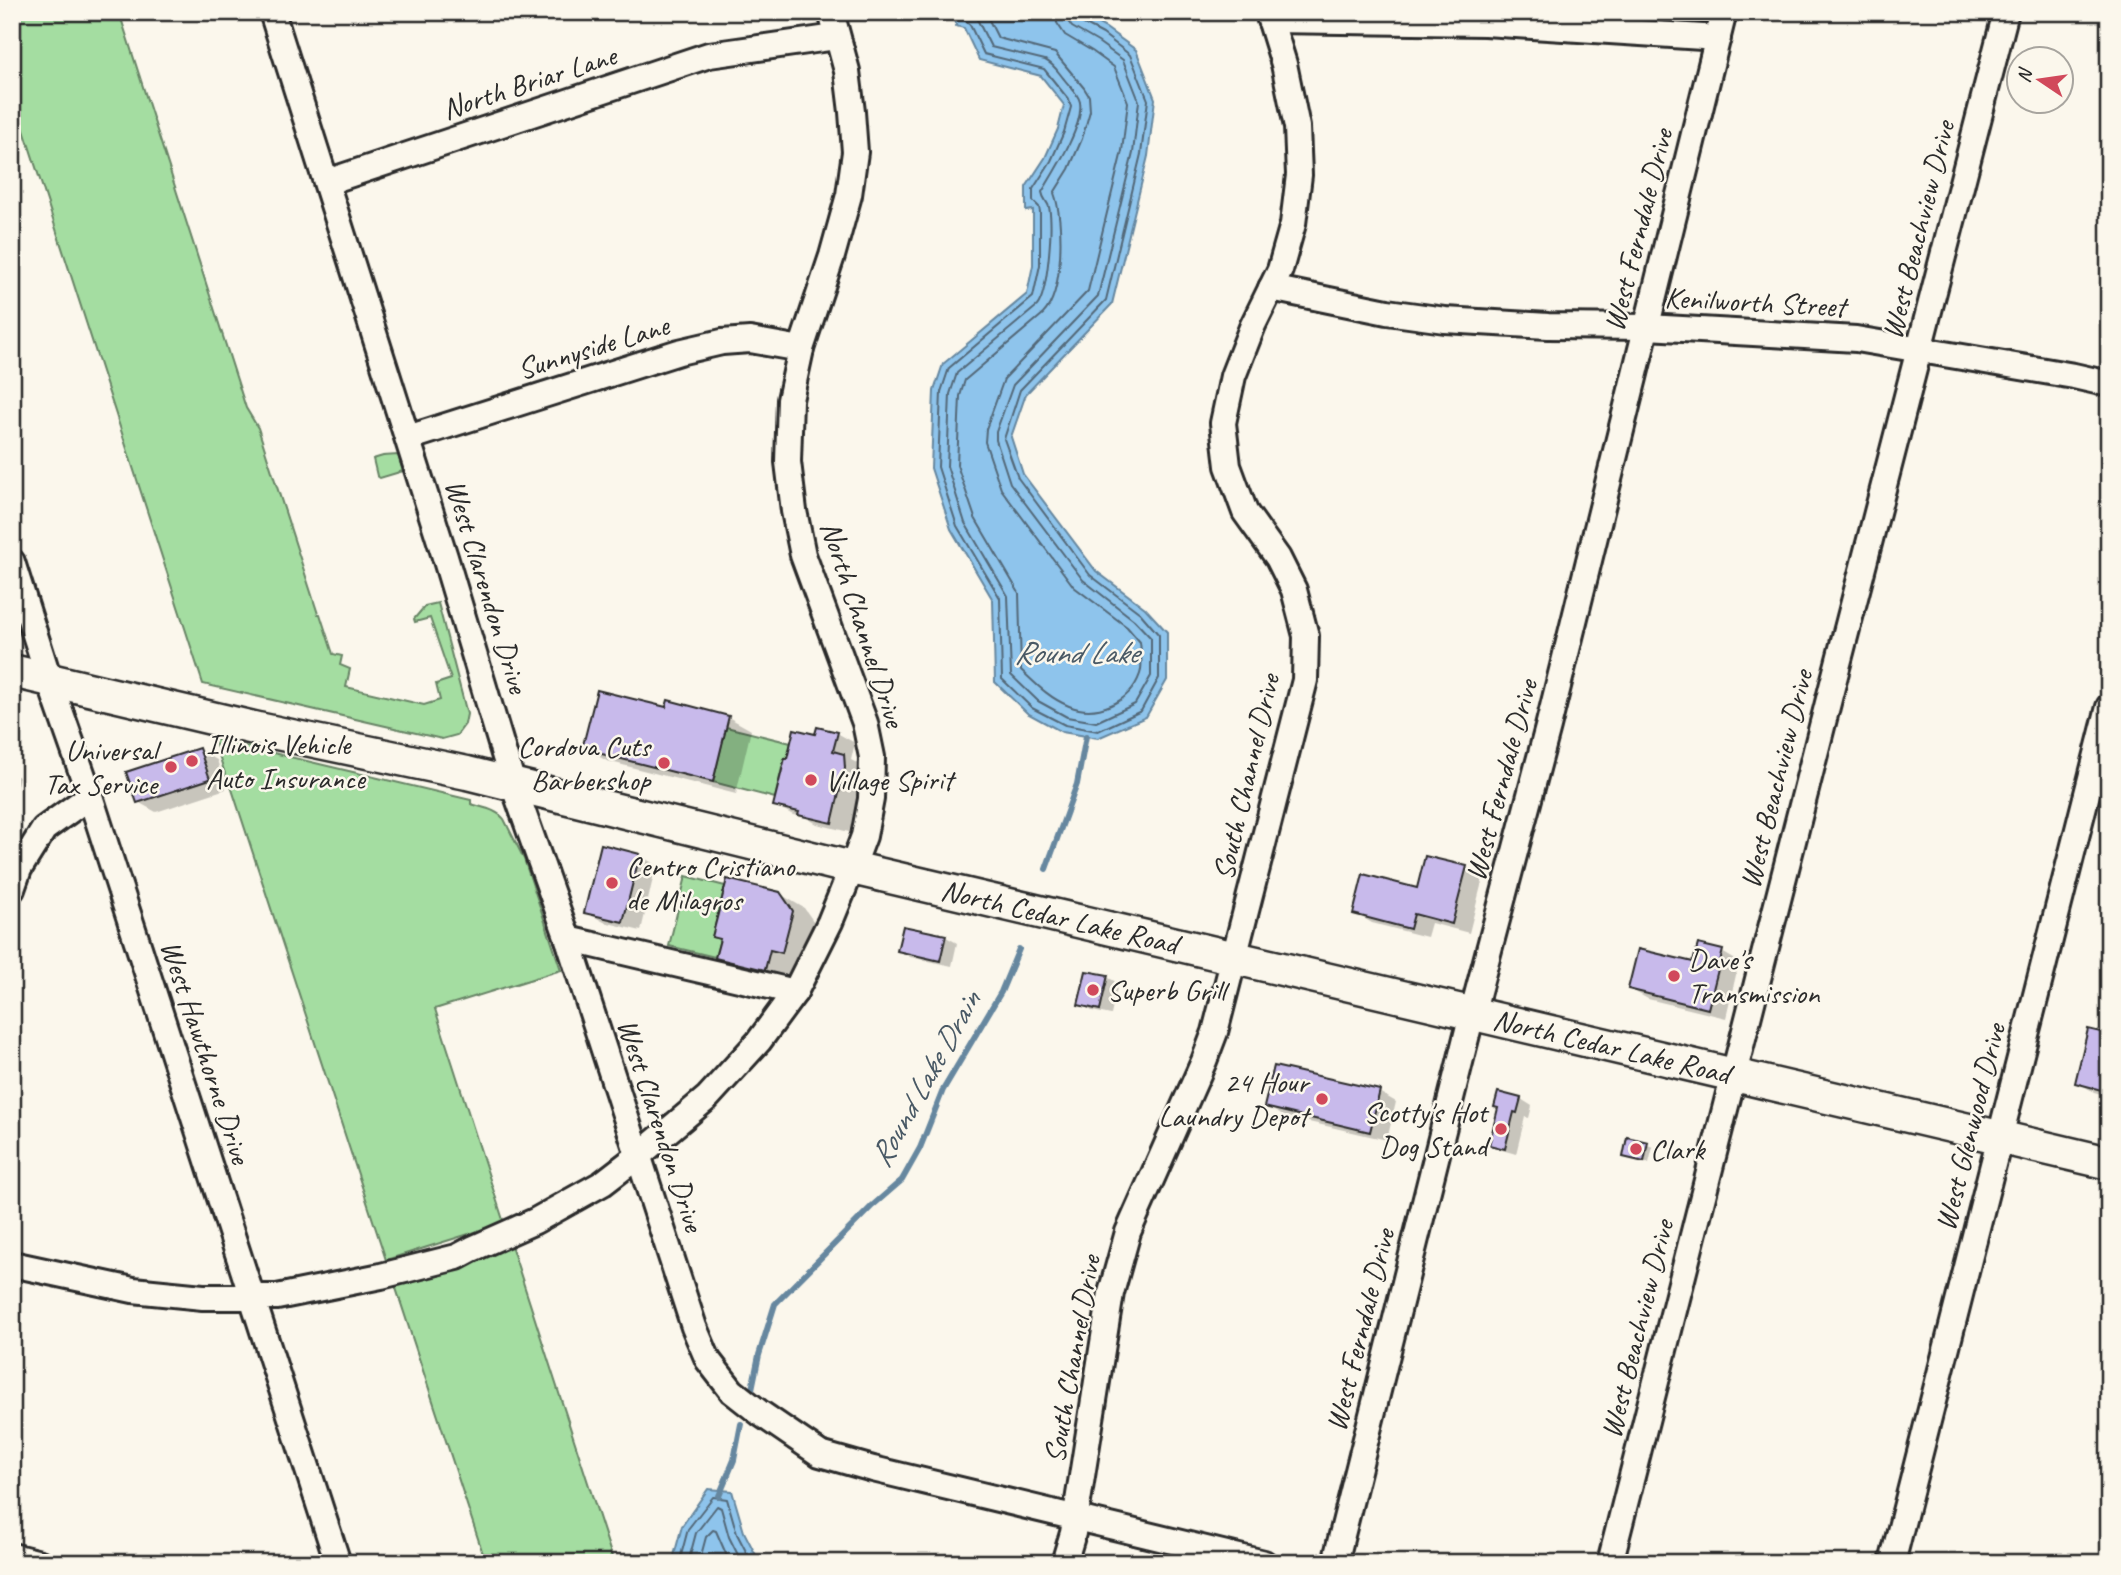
<svg xmlns="http://www.w3.org/2000/svg" width="2121" height="1575" viewBox="0 0 2121 1575" font-family="Caveat,sans-serif">
<style>
.green{fill:#a4dda1;stroke:#688466;stroke-width:2}
.water{fill:#8ec4ec;stroke:#66879f;stroke-width:2}
.shadow{fill:#0003}
.lines{fill:none;stroke-linecap:round;stroke-linejoin:round}
.shore{stroke:#536878;stroke-width:2}
.stream{stroke:#66879f;stroke-width:6}
.building{fill:#c8baeb;stroke:#2b2b2b;stroke-width:2}
.minor-casing{stroke:#2b2b2b;stroke-width:30}
.major-casing{stroke:#2b2b2b;stroke-width:37}
.minor{stroke:#fbf7ec;stroke-width:24}
.major{stroke:#fbf7ec;stroke-width:32}
.poi-dot{fill:#d1495b;stroke:#fbf7ec;stroke-width:2.5}
.labels{text-anchor:middle;dominant-baseline:central;stroke-width:5;stroke-linejoin:round;paint-order:stroke}
.street-label{font-size:30px;fill:#2b2b2b;stroke:#fbf7ec}
.poi-label{font-size:30px;fill:#2b2b2b;stroke:#fbf7ec;text-anchor:start}
.water-label{font-size:32px;font-style:italic;fill:#495965;stroke:#fbf7ec}
</style>
<rect width="100%" height="100%" fill="#fbf7ec"/>
<filter id="ink" filterUnits="userSpaceOnUse"><feTurbulence type="fractalNoise" baseFrequency=".0143" numOctaves="2"/><feDisplacementMap in="SourceGraphic" scale="14" xChannelSelector="R" yChannelSelector="G"/><feConvolveMatrix kernelMatrix="1 2 1 2 8 2 1 2 1" color-interpolation-filters="sRGB"/></filter>
<g filter="url(#ink)">
<g class="green">
<polygon points="12,12 119,12 246,408 258,428 318,614 320,614 333,654 342,656 340,665 350,669 346,687 424,705 440,700 436,684 451,679 430,618 415,622 414,619 425,606 438,603 467,714 465,724 457,735 442,739 203,684 12,93"/>
<polygon points="398,455 403,471 380,478 377,476 373,459 383,456"/>
<polygon points="726,727 791,743 787,759 784,759 775,798 713,782"/>
<path d="M214,739L471,800V804C483,808 496,809 504,819L524,859L561,970L435,1009L504,1223L386,1260L228,777H226Z"/>
<polygon points="686,876 725,886 712,937 720,939 715,957 669,946"/>
<polygon points="511,1245 614,1563 486,1563 395,1285"/>
</g>
<g class="water">
<polygon points="955,12 1077,12 1106,28 1136,50 1155,99 1148,156 1112,304 1026,394 1011,437 1023,474 1096,571 1145,608 1167,632 1167,680 1146,717 1098,738 1062,732 1027,713 995,682 993,600 951,529 931,468 934,391 943,364 1027,294 1033,265 1033,210 1026,211 1026,187 1045,158 1058,129 1064,105 1041,76 979,60 964,28 956,26"/>
<polygon points="708,1489 732,1491 744,1532 760,1563 672,1563 682,1526"/>
</g>
<g class="shadow">
<polygon points="728,717 751,730 736,794 607,761 584,748"/>
<polygon points="837,733 855,743 851,760 861,765 862,779 849,832 817,824 807,818 793,815 775,805 817,736"/>
<polygon points="199,750 217,760 226,789 156,812 138,802"/>
<polygon points="12,773 19,777 12,807"/>
<polygon points="639,855 656,865 641,931 604,922 586,912"/>
<polygon points="1466,868 1483,878 1469,933 1431,923 1427,937 1372,923 1355,913 1418,890"/>
<polygon points="780,894 804,908 816,925 806,965 793,962 788,982 740,971 717,957 722,941 714,936"/>
<polygon points="904,928 946,937 957,943 952,966 910,957 899,950"/>
<polygon points="1722,952 1739,962 1726,1018 1648,999 1630,989 1695,965"/>
<polygon points="1107,977 1118,983 1111,1015 1092,1011 1080,1004"/>
<polygon points="2109,1036 2109,1096 2094,1092 2077,1082"/>
<polygon points="1379,1092 1396,1102 1387,1140 1283,1116 1266,1106"/>
<polygon points="1521,1099 1532,1106 1529,1118 1525,1117 1516,1154 1502,1150 1491,1144 1500,1108"/>
<polygon points="1629,1139 1653,1147 1649,1163 1625,1156"/>
</g>
<g class="lines">
<g class="shore">
<polyline points="962,12 963,19 970,25 984,54 1044,69 1069,100 1071,107 1064,132 1051,161 1033,189 1033,201 1039,207 1040,212 1040,265 1033,297 949,368 941,392 938,467 957,526 1000,598 1002,679 1032,708 1065,725 1098,731 1141,711 1159,678 1159,635 1140,613 1090,575 1018,478 1004,439 1020,390 1106,300 1141,154 1148,100 1130,55 1103,34 1078,21 1075,12"/>
<path d="M971,12L978,21L991,47L1045,60C1054,64 1058,72 1064,79C1069,86 1078,93 1080,102C1084,126 1054,172 1042,192C1043,199 1047,201 1049,207C1053,225 1048,293 1037,306L957,373L950,394L947,466L965,523L1008,596L1011,675L1038,701L1067,717L1096,722L1135,704L1151,676V638L1134,620L1083,580L1010,483L996,440V432L1013,385L1098,296L1133,153L1139,101L1123,60L1098,42L1072,27L1067,20L1066,12"/>
<path d="M985,12L998,38L1055,53L1084,88L1089,96L1090,111L1082,139L1069,169L1054,193C1064,219 1064,293 1043,314L965,380L960,396L957,465L975,518L1019,593L1021,670C1036,684 1049,698 1069,706C1096,717 1130,703 1140,674C1143,665 1141,651 1140,642L1127,627L1074,587L1001,489L985,442L986,429L1004,379L1088,291L1122,151L1128,102L1114,67L1092,51L1065,35L1057,23L1056,12"/>
<polyline points="679,1563 688,1529 713,1497 727,1499 737,1534 752,1563"/>
<polyline points="688,1563 696,1533 717,1506 721,1508 729,1537 742,1563"/>
<polyline points="699,1563 706,1537 713,1530 716,1531 730,1563"/>
</g>
<g class="stream">
<polyline points="1046,869 1077,784 1086,736"/>
<polyline points="751,1394 759,1355 775,1304 872,1206 902,1180 920,1148 943,1090 1001,992 1019,949"/>
<polyline points="719,1496 734,1460 741,1424"/>
</g>
</g>
<g class="building">
<polygon points="597,690 666,707 668,700 729,716 713,782 582,749"/>
<polygon points="817,727 838,732 833,751 844,754 845,768 832,823 798,815 799,812 773,806 785,758 787,759 794,729 815,734"/>
<polygon points="199,748 210,779 137,803 126,772"/>
<polygon points="601,844 640,854 623,922 584,913"/>
<polygon points="1425,856 1467,866 1452,924 1414,914 1410,929 1353,914 1363,874 1417,888"/>
<polygon points="727,879 780,892 793,911 782,953 770,950 765,970 715,958 720,939 712,937"/>
<polygon points="903,926 946,935 940,961 897,951"/>
<polygon points="1698,944 1723,950 1708,1009 1628,989 1638,949 1693,962"/>
<polygon points="1086,971 1108,975 1100,1010 1078,1005"/>
<polygon points="2088,1029 2109,1034 2109,1092 2075,1083"/>
<polygon points="1274,1066 1380,1090 1370,1132 1264,1107"/>
<polygon points="1498,1092 1521,1098 1517,1113 1514,1112 1505,1149 1489,1145 1498,1108 1494,1107"/>
<polygon points="1627,1137 1648,1142 1644,1162 1623,1157"/>
</g>
<g class="lines">
<defs>
<g id="minor">
<polyline points="272,12 445,557 513,784 568,939 694,1327 708,1360 732,1391 760,1413 820,1454 873,1469 1264,1563"/>
<polyline points="1270,20 1485,23 1718,38"/>
<polyline points="327,182 709,55 836,37"/>
<polyline points="1271,288 1387,312 1445,320 1548,326 1647,327 1856,339 2074,376 2109,384"/>
<polyline points="408,438 679,352 722,342 750,340 801,349"/>
<polyline points="12,562 49,679 90,796 338,1563"/>
<polyline points="12,889 19,869 44,829 90,796"/>
<polyline points="568,939 795,992"/>
<polyline points="12,1264 133,1290 203,1297 277,1297 381,1276 457,1257 472,1249 535,1221 603,1183 638,1156 707,1098 759,1041 795,992 830,922 852,868 864,836 871,799 872,757 865,723 803,555 794,511 788,462 790,400 801,349 832,256 849,195 855,152 852,112 847,71 831,12"/>
<polyline points="12,1556 40,1563"/>
<polyline points="1064,1563 1073,1533 1111,1293 1128,1232 1204,1061 1215,1032 1305,680 1306,636 1294,590 1278,558 1245,512 1228,466 1223,423 1233,376 1253,325 1280,270 1293,224 1299,175 1297,127 1284,64 1268,12"/>
<polyline points="1335,1563 1472,1014 1548,727 1724,12"/>
<polyline points="1610,1563 1832,687 2006,12"/>
<polyline points="1892,1563 2109,707"/>
</g>
<g id="major">
<path id="s1" d="M12,671L258,729L467,773L852,868L2109,1163"/>
</g>
</defs>
<use href="#minor" class="minor-casing"/>
<use href="#major" class="major-casing"/>
<use href="#minor" class="minor"/>
<use href="#major" class="major"/>
</g>
</g>
<g class="poi-dot">
<circle cx="192" cy="761" r="7"/>
<circle cx="664" cy="763" r="7"/>
<circle cx="171" cy="767" r="7"/>
<circle cx="811" cy="780" r="7"/>
<circle cx="612" cy="883" r="7"/>
<circle cx="1674" cy="976" r="7"/>
<circle cx="1093" cy="990" r="7"/>
<circle cx="1322" cy="1099" r="7"/>
<circle cx="1501" cy="1129" r="7"/>
<circle cx="1636" cy="1149" r="7"/>
</g>
<g class="labels">
<g class="street-label">
<text transform="translate(529 82) rotate(-18)">North Briar Lane</text>
<text transform="translate(1638 230) rotate(-76)">West Ferndale Drive</text>
<text transform="translate(1918 230) rotate(-76)">West Beachview Drive</text>
<text transform="translate(1755 302) rotate(3)">Kenilworth Street</text>
<text transform="translate(593 347) rotate(-17)">Sunnyside Lane</text>
<text transform="translate(487 586) rotate(73)">West Clarendon Drive</text>
<text transform="translate(863 624) rotate(72)">North Channel Drive</text>
<text transform="translate(1246 777) rotate(-77)">South Channel Drive</text>
<text transform="translate(1776 779) rotate(-76)">West Beachview Drive</text>
<text transform="translate(1501 780) rotate(-75)">West Ferndale Drive</text>
<text stroke="none"><textPath href="#s1" startOffset="1076">North Cedar Lake Road</textPath></text>
<text stroke="none"><textPath href="#s1" startOffset="1643">North Cedar Lake Road</textPath></text>
<text transform="translate(206 1052) rotate(72)">West Hawthorne Drive</text>
<text transform="translate(661 1125) rotate(72)">West Clarendon Drive</text>
<text transform="translate(1970 1127) rotate(-76)">West Glenwood Drive</text>
<text transform="translate(1637 1329) rotate(-76)">West Beachview Drive</text>
<text transform="translate(1360 1330) rotate(-76)">West Ferndale Drive</text>
<text transform="translate(1072 1359) rotate(-80)">South Channel Drive</text>
</g>
<g class="poi-label">
<text x="206" y="744">Illinois Vehicle<tspan x="206" dy="34">Auto Insurance</tspan></text>
<text x="650" y="746" text-anchor="end">Cordova Cuts<tspan x="650" dy="34">Barbershop</tspan></text>
<text x="157" y="750" text-anchor="end">Universal<tspan x="157" dy="34">Tax Service</tspan></text>
<text x="825" y="780">Village Spirit</text>
<text x="626" y="866">Centro Cristiano<tspan x="626" dy="34">de Milagros</tspan></text>
<text x="1688" y="959">Dave's<tspan x="1688" dy="34">Transmission</tspan></text>
<text x="1107" y="990">Superb Grill</text>
<text x="1308" y="1082" text-anchor="end">24 Hour<tspan x="1308" dy="34">Laundry Depot</tspan></text>
<text x="1487" y="1112" text-anchor="end">Scotty's Hot<tspan x="1487" dy="34">Dog Stand</tspan></text>
<text x="1650" y="1149">Clark</text>
</g>
<g class="water-label">
<text x="1076" y="652">Round Lake</text>
<text transform="translate(925 1079) rotate(-61)">Round Lake Drain</text>
</g>
</g>
<rect width="2121" height="1575" fill="none" stroke="#fbf7ec" stroke-width="42"/>
<rect x="21" y="21" width="2079" height="1533" fill="none" stroke="#2b2b2b" stroke-width="2.5" filter="url(#ink)"/>
<g transform="translate(2040 80) rotate(283)"><circle r="33" fill="#fbf7ec" stroke="#a8a59f" stroke-width="2"/>
<path d="M0-5L12 26L0 18L-12 26Z" fill="#d1495b"/>
<text y="-10" font-size="19" font-weight="bold" text-anchor="middle" fill="#2b2b2b">N</text>
</g>
</svg>
